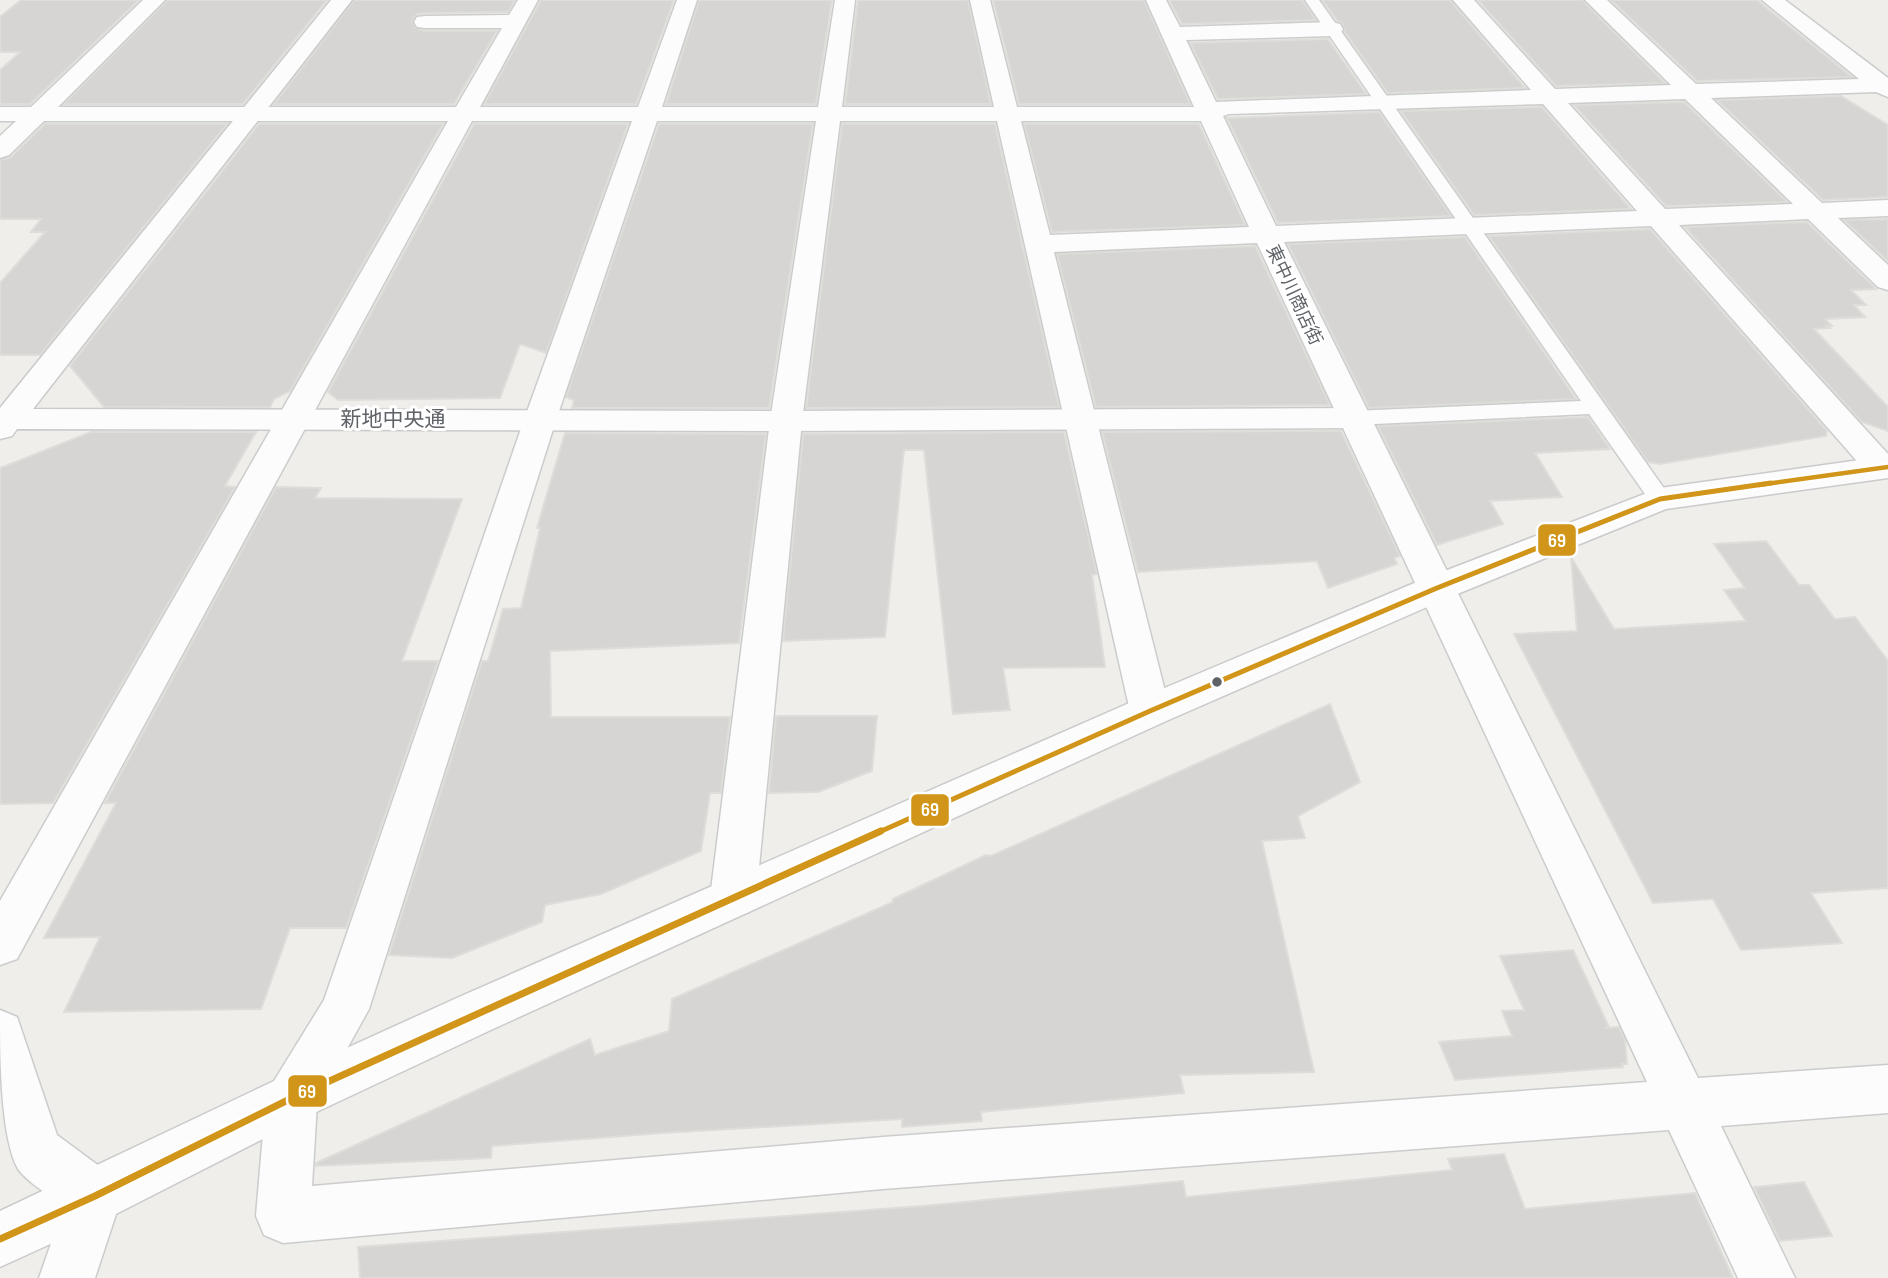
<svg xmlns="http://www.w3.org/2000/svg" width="1888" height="1278" viewBox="0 0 1888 1278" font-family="'Sofia Sans Condensed','Noto Sans JP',sans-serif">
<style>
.building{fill:#d6d5d3;stroke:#deddd9;stroke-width:2}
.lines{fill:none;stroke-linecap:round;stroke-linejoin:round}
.lane-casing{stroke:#cbcccc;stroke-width:3}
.street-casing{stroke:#cbcccc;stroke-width:3}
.secondary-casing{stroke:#cacacb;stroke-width:3}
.lane{fill:#fdfcfc;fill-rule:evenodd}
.street{fill:#fdfcfc;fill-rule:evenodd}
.secondary{fill:#fdfcfc;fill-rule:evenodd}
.bus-1-far2-casing{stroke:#fff;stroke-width:9}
.bus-1-far1-casing{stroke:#fff;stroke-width:10}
.bus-1-casing{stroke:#fff;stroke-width:12}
.bus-1-far2{stroke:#d1951a;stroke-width:4.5}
.bus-1-far1{stroke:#d1951a;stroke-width:5}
.bus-1{stroke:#d1951a;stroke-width:7}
.bus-dot{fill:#5f6368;stroke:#fff;stroke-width:2.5}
.labels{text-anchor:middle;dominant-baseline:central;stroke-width:6;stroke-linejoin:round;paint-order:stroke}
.far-street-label{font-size:18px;fill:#5f6368;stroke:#fff}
.street-label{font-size:21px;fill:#5f6368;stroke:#fff}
.line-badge{stroke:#fff;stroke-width:2.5}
.badge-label{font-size:19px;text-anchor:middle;font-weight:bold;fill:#fff}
</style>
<rect width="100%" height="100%" fill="#efeeea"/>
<g class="building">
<polygon points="21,0 139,0 30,104 0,104 0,70 20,52 0,52 0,17"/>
<polygon points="168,0 327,0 243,104 64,104"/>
<polygon points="354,0 515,0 508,12 425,13 417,14 412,21 415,28 425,31 497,31 454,104 274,104"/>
<polygon points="541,0 674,0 636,104 484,104"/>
<polygon points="699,0 832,0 816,104 666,104"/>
<polygon points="858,0 968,0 991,104 845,104"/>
<polygon points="993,0 1144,0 1190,104 1019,104"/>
<polygon points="1169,0 1302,0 1316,20 1182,24"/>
<polygon points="1322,0 1450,0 1525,88 1388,93 1345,32 1342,23 1337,20"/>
<polygon points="1478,0 1582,0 1665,83 1556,86"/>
<polygon points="1611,0 1757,0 1852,77 1697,81"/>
<polygon points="1328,39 1366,94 1218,99 1190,43"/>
<polygon points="1841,96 1888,125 1888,197 1823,200 1717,100"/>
<polygon points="1684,102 1787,202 1666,206 1574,105"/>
<polygon points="1542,107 1631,209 1474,215 1401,111"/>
<polygon points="1379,112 1451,216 1278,223 1227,118"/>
<polygon points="45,124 227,124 40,355 0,355 0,283 45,232 31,232 41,219 0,219 0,160 11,157"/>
<polygon points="259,124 443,124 290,391 274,399 270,407 104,407 70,366"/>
<polygon points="474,124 628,124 546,353 520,344 500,398 338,400 328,392"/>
<polygon points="659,124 813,124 769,408 572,408 574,400 566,397"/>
<polygon points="842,124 995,124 1059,407 806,408"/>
<polygon points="1024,124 1199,124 1245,225 1052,232"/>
<polygon points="1888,219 1888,261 1844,220"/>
<polygon points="1807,222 1876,289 1851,290 1866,305 1854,305 1865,317 1825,319 1832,326 1827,326 1830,328 1814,329 1888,407 1888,431 1862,422 1685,227"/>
<polygon points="1650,229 1827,431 1826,436 1660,464 1648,462 1489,236"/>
<polygon points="1465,237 1576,399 1369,408 1288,244"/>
<polygon points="1255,246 1330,405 1096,407 1057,254"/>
<polygon points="1588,417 1610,449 1535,453 1562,497 1490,501 1503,524 1437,545 1378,426"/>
<polygon points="1341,431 1400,556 1394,558 1397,564 1328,588 1317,561 1138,572 1102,432"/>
<polygon points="91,432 256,432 225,486 235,487 53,803 0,804 0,468"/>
<polygon points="1064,432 1097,574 1092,575 1105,667 1003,668 1010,710 953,714 924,450 904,450 885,637 783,641 803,434"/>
<polygon points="565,433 766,434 739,643 550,651 551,717 730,717 721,793 710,793 701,851 601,894 545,905 542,922 452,958 389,955 482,661 488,661 503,609 521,608 540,528 537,528"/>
<polygon points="276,487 321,488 315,498 462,499 402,661 438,661 346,928 290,928 261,1009 64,1012 100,937 44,938 116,803 105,803"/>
<polygon points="1766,541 1799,585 1809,585 1835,619 1855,617 1888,661 1888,888 1811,893 1842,943 1741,950 1713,899 1653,903 1514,634 1577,631 1571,557 1614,629 1746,621 1724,590 1745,588 1714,544"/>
<polygon points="1330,704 1360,782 1298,816 1305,838 1262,841 1314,1072 1180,1075 1184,1093 981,1112 982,1121 902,1127 902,1119 663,1133 492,1146 491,1158 316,1166 316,1163 590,1039 595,1055 669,1031 672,999 893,902 893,899 986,855 991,856"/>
<polygon points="776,716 877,716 872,771 818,792 769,793"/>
<polygon points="1573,950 1609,1027 1605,1028 1619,1027 1625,1040 1627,1064 1622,1064 1623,1067 1455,1080 1439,1042 1512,1036 1502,1011 1524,1010 1500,956"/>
<polygon points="1504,1154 1525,1209 1695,1193 1733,1278 360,1278 358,1247 923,1206 1183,1181 1186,1197 1452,1170 1448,1159"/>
<polygon points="1804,1182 1832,1236 1780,1241 1754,1187"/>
</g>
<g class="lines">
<defs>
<polygon id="lane" points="1305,0 1319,0 1668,494 1672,499 1668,504 1660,507 1652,504 1589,414 1353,425 1345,423 1342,418 1345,413 1353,411 1581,401"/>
<g id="street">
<path d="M143,0H165L58,107H456L502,28H425L417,27L414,22L417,17L425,16L509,15L518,0H538L480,107H638L677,0H697L662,107H818L835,0H855L842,107H994L970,0H990L1017,107H1194L1146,0H1166L1180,27L1332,22L1340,24L1343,29L1340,34L1332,36L1186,40L1216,102L1531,90L1453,0H1474L1555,89L1671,85L1585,0H1607L1696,84L1859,79L1762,0H1785L1888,78V97L1876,92L1711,98L1822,203L1888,200V216L1838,218L1888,265V290L1878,287L1808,219L1679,225L1888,454V477L1870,476L1651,226L1284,242L1698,1078L1888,1065V1113L1721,1126L1795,1278H1738L1669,1130L883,1189L283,1243L264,1235L256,1216L266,1098L274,1081L324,1000L524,420L632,121H472L17,959L0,965V901L448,121H44L9,155L0,158V136L16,121H0V107H31ZM1685,99L1793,204L1665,209L1568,103ZM1543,104L1637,211L1276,226L1223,116L1229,114ZM657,121H816L770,421L710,898L717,912L733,917L749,912L756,898L802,421L840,121H997L1130,711L1136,722L1150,726L1164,722L1170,711L1054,252L1257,243L1647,1082L883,1137L312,1186L317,1103L369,1009L556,420ZM1021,121H1201L1249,227L1050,235Z"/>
<path d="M0,1010L17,1017L57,1135L114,1177L122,1196L95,1278H39L64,1206C50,1195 29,1184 18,1169C0,1137 0,1051 0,1010Z"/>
</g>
<g id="secondary">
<polygon points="331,0 352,0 33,409 786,411 1353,408 1364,411 1369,418 1364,425 1353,428 786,431 17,429 12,436 0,439 0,408"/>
<polygon points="1888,456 1888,478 1666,509 1450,597 1164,722 493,1029 310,1115 114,1215 0,1267 0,1211 274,1081 459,997 1136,700 1424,579 1660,488"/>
</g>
</defs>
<use href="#lane" class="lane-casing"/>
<use href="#street" class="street-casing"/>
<use href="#secondary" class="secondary-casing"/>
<use href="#lane" class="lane"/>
<use href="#street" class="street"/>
<use href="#secondary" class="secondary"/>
<defs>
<polyline id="bus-1-far2" points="1759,485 1888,467"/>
<polyline id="bus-1-far1" points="877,833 1150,711 1437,588 1660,499 1771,483"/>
<polyline id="bus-1" points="0,1239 95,1196 292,1098 881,831"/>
</defs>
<use href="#bus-1-far2" class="bus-1-far2-casing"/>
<use href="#bus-1-far1" class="bus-1-far1-casing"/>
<use href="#bus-1" class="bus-1-casing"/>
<use href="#bus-1-far2" class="bus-1-far2"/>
<use href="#bus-1-far1" class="bus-1-far1"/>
<use href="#bus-1" class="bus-1"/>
</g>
<circle class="bus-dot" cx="1217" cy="682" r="6"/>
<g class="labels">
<g class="far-street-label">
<text transform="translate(1294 295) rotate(65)">東中川商店街</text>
</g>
<g class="street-label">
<text x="393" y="419">新地中央通</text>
</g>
</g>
<g class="line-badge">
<rect x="1537" y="523" width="40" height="34" rx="7" fill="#d1951a"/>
<rect x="910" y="793" width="40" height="34" rx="7" fill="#d1951a"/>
<rect x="287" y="1074" width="41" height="34" rx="7" fill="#d1951a"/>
</g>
<g class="badge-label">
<text x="1557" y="547">69</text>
<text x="930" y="816">69</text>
<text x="307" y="1098">69</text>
</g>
</svg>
